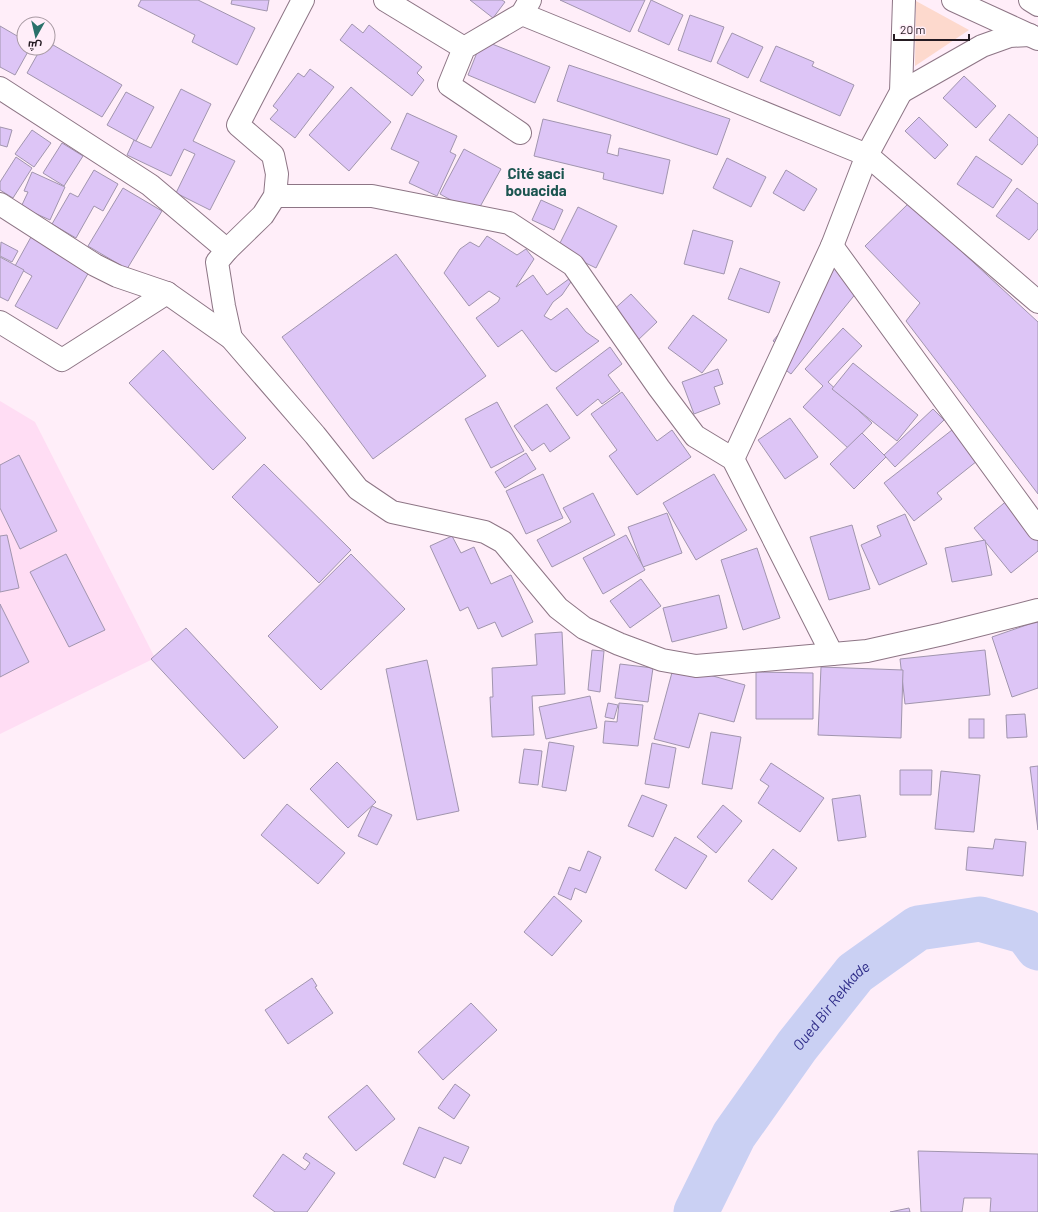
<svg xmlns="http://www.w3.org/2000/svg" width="1038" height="1212" viewBox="0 0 1038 1212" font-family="Barlow,Cairo,sans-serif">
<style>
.built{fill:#ffddf4}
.green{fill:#fdd9cd}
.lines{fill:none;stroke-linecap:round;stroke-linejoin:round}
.river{stroke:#cad0f3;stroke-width:45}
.building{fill:#ddc5f6;stroke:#a195ae}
.minor-casing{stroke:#8d7585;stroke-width:24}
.primary-casing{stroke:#8d7585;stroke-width:24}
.minor{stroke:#fff;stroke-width:22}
.primary{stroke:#fff;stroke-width:22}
.labels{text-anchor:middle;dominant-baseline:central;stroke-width:3;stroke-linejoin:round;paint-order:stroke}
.neighbourhood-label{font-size:15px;font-weight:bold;fill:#1b5550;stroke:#ffeef9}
.water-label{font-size:15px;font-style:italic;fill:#2e2c88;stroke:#ffeef9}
</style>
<rect width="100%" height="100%" fill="#ffeef9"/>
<polygon class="built" points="0,401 35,422 155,658 0,734"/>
<polygon class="green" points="916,1 969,30 915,66"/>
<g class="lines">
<path class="river" id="s1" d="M696,1212L734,1135L797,1046L855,973L918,928L980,919L1026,932L1038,948"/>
</g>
<g class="building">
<polygon points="141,0 198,0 255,28 237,65 192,42 195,35 138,6"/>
<polygon points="232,0 269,0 267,11 231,4"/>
<polygon points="470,0 502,0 505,2 493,18"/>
<polygon points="560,0 645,0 630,32"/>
<polygon points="651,0 683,15 669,45 638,31"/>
<polygon points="690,15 724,27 711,62 678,50"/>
<polygon points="352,24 363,33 369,25 422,67 417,73 424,80 412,96 340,40"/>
<polygon points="0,26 24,40 24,48 30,48 15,75 0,67"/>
<polygon points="732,33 763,47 748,78 717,63"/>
<polygon points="482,40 550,67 535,103 468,75"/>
<polygon points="48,42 122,85 102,117 27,73 41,48 48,48"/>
<polygon points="776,46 814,62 812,66 854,85 840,116 760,81"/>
<polygon points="569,65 730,119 717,155 557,101"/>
<polygon points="310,69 334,87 295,138 270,119 278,110 273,106 298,73 304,77"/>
<polygon points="964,76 996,106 976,128 943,98"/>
<polygon points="351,87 391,122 349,171 309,135"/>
<polygon points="181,89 211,104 193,141 235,161 210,210 176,193 195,154 184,149 171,176 127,155 134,140 151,148"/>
<polygon points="126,92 154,107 136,141 107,125"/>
<polygon points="407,113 457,136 450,152 456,155 437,196 409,183 419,162 391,149"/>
<polygon points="1009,114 1038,138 1038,144 1022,165 989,140"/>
<polygon points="919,117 948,145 935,159 905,131"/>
<polygon points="543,119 611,135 607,153 618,156 619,148 670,160 663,194 603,179 604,173 534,156"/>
<polygon points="0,127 12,130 7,147 0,145"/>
<polygon points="32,130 51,143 34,167 15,154"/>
<polygon points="62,143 83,156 64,186 43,173"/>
<polygon points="464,149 501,169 476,214 440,194"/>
<polygon points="976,156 1012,180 993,208 957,184"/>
<polygon points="16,157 32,168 13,198 0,190 0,182"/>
<polygon points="727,158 766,177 751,207 713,188"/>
<polygon points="94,170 118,184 103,211 94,206 76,238 52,224 70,193 78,197"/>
<polygon points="786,170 817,189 804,211 773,193"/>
<polygon points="32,172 65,187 50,220 21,207 28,192 24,191"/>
<polygon points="123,188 162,211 127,269 88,246"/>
<polygon points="1017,188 1038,204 1038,229 1029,240 996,216"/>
<polygon points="541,200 563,210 554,230 532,220"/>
<polygon points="909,203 1038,322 1038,494 906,321 920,303 865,246"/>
<polygon points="578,207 617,226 596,268 557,249"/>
<polygon points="693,230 733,241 724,274 684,264"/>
<polygon points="487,236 517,255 526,249 534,259 516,287 533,275 547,295 577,273 562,295 553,302 544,316 551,320 567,308 586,332 599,341 556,372 551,369 522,330 498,347 476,318 498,302 500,298 489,291 469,306 444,273 460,249 470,242 479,247"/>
<polygon points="31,237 90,270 57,329 15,306 32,276 15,266"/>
<polygon points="1,242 18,251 12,262 0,256"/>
<polygon points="396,254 486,376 373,459 282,337"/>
<polygon points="0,257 24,270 8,301 0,297"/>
<polygon points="834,265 861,287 791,374 779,365 788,353 773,341"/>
<polygon points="740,268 780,282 769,313 728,299"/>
<polygon points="631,294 657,322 637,341 611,312"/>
<polygon points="693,315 727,340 702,373 668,348"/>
<polygon points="843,328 862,346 828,382 872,423 848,448 803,407 823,386 805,369"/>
<polygon points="610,347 622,364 608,375 620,391 602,404 598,399 577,416 556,388"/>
<polygon points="163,350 246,438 213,470 129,383"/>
<polygon points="853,363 918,415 897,441 832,389"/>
<polygon points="718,369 723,384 714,387 720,404 694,414 682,382"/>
<polygon points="622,392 657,441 672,430 691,457 637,495 609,456 617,450 591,414"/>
<polygon points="497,402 524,451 491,468 465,419"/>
<polygon points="547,404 570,438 550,452 544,443 532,451 514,426"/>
<polygon points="933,409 944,420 895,467 884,455"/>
<polygon points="790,418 818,457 785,479 758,440"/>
<polygon points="952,430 977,461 937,493 942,499 914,521 884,483"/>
<polygon points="862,433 886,457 854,489 830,464"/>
<polygon points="526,453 536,469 505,488 495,472"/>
<polygon points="19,455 57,531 20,549 0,508 0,465"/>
<polygon points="264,464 351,550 319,583 232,497"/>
<polygon points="543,474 563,518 526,534 506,491"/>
<polygon points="714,474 747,530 696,560 663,503"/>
<polygon points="593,493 615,535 552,567 537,540 571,522 563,508"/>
<polygon points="1009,499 1038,534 1038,551 1011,573 974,528"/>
<polygon points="667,513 682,553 643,567 628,527"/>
<polygon points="905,514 927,564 879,585 861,545 881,536 877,526"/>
<polygon points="852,525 870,589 829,600 810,537"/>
<polygon points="7,535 19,588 0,592 0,536"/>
<polygon points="626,535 645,570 603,594 583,558"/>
<polygon points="452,536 461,553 474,547 491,584 511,575 533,622 502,637 495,622 478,629 468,607 460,611 430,546"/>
<polygon points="985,540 992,575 952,582 945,548"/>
<polygon points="757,548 780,618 743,630 721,560"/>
<polygon points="66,554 105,630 69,647 30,572"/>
<polygon points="351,554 405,609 321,690 268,636"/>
<polygon points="641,579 661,606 630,628 610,601"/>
<polygon points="719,595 727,628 672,642 663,608"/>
<polygon points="0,604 29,662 0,677"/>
<polygon points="1038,621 1038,688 1012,697 992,637"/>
<polygon points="186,628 278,727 244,759 151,659"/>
<polygon points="562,632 565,694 532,696 534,735 492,737 490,697 493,697 492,668 537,665 535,634"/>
<polygon points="592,650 604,651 600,692 588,690"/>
<polygon points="985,650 990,695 905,704 900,659"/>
<polygon points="427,660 459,811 417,820 386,669"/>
<polygon points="620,664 653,668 648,702 615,698"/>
<polygon points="674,665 745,685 734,722 699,713 689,748 654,739"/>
<polygon points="821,667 903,670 901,738 818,735"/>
<polygon points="756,672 813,673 813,719 756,719"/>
<polygon points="590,696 597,728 546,739 539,707"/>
<polygon points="608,703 618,705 614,719 605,717"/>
<polygon points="619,703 643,705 638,746 603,743 605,721 617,722"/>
<polygon points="1025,714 1027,737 1007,738 1006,715"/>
<rect x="969" y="719" width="15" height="19"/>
<polygon points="711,732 741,737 732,789 702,784"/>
<polygon points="549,742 574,746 566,791 542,787"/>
<polygon points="652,743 676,748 669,788 645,784"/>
<polygon points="524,749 542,751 538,785 519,783"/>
<polygon points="337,762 376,802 348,828 310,789"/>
<polygon points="771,763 824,798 800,832 758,803 769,786 760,780"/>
<polygon points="1038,766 1038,830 1030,767"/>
<polygon points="900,770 932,770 931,795 900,795"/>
<polygon points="941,771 980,775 974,832 935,829"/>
<polygon points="642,795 667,805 653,837 628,826"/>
<polygon points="860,795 866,837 838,841 832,799"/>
<polygon points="287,804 345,853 318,884 261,835"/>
<polygon points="723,805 742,821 716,853 697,837"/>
<polygon points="372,806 392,815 377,845 358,836"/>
<polygon points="675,837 707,856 686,889 655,870"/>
<polygon points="995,839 1026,842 1023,876 966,870 968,847 993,849"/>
<polygon points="773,849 797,868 772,900 748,881"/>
<polygon points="588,851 601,857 586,893 575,888 571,900 558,894 569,867 580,871"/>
<polygon points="554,896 582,921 552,956 524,932"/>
<polygon points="312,978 317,986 315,987 333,1013 288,1044 265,1010"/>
<polygon points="471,1003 497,1030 443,1080 418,1052"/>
<polygon points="455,1084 470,1095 454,1119 438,1108"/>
<polygon points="367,1085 395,1119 356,1151 328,1117"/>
<polygon points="419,1127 469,1147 461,1164 444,1157 435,1178 403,1164"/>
<polygon points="918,1151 1038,1154 1038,1212 990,1212 991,1198 964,1198 962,1212 921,1212"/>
<polygon points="306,1153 335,1173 307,1212 275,1212 253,1196 283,1154 305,1170 310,1163 303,1158"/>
<polygon points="909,1208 910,1212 890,1212"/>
</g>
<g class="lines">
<defs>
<g id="minor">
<polyline points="385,0 464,48"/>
<polyline points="522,14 867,155 1038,302"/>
<polyline points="0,88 150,185 227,250"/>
<polyline points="901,92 982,46 1010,36 1030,35"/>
<polyline points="520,133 449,85 464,48 522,14 530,0"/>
<polyline points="275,196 372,196 509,223 573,265 659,388 695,436 733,459 832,654"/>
<polyline points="0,204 95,265 117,276 167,293 231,338 315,435 358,489 392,512 485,532 503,542 558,608 584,628 619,644 662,660 696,666 867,651 943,634 1038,610"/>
<polyline points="832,246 1038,529"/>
<polyline points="0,322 62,360 167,293"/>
<polyline points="231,338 224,306 217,262 227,250 263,215 275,196 277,174 273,155 238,125 303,0"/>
<polyline points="733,459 832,246 867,155 901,92 904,0"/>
</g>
<g id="primary">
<polyline points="953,0 1038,39"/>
<polyline points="1030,0 1038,5"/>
</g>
</defs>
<use href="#minor" class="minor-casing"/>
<use href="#primary" class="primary-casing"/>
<use href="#minor" class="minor"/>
<use href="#primary" class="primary"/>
</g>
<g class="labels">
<g class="neighbourhood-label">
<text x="536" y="173">ِCité saci<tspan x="536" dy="17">bouacida</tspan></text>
</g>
<g class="water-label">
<text stroke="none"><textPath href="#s1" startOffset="248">Oued Bir Rekkade</textPath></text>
</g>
</g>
<g transform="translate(36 36) rotate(188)"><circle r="19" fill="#ffeef9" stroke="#a89aa3"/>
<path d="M0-3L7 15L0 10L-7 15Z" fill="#29716a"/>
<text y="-6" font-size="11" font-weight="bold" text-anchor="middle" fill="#251b22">ش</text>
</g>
<path d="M894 34v6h75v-6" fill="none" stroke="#251b22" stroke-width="2"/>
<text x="900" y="34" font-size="12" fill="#251b22" stroke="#ffeef9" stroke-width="3" paint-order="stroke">20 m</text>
</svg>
